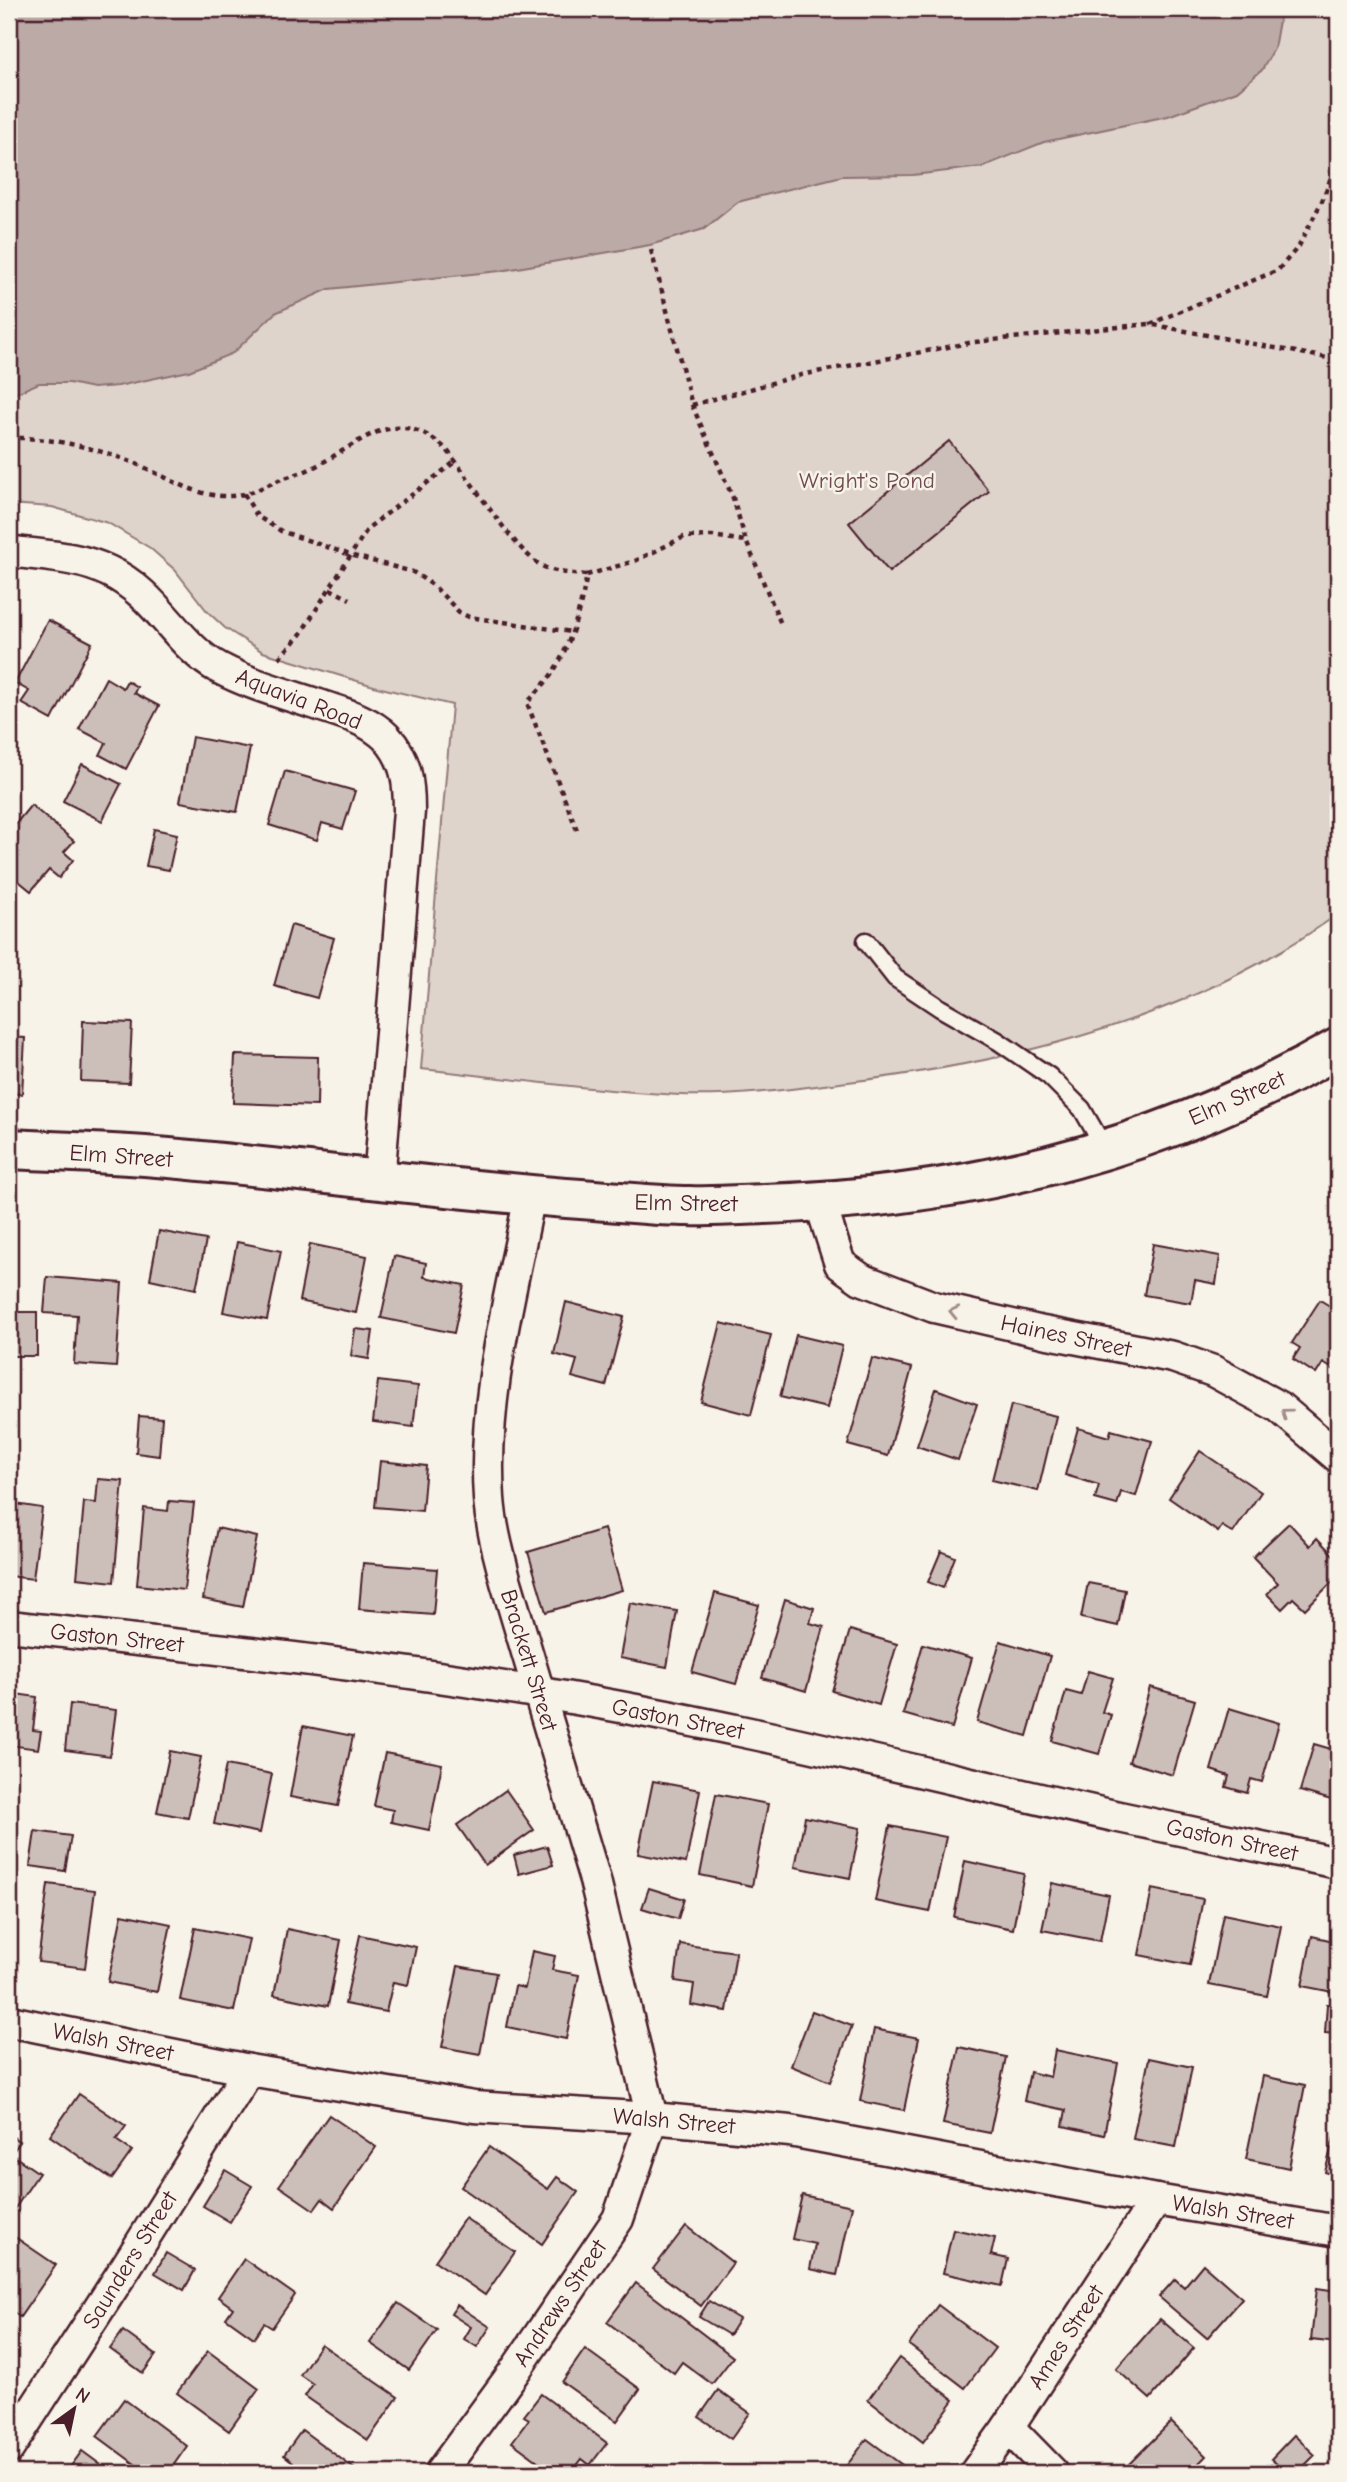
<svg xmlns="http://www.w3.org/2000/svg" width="1347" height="2482" viewBox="0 0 1347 2482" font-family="'Comic Neue',sans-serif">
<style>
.green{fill:#ded4cc;stroke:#947a7c;stroke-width:2}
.water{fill:#bcaaa7;stroke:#8e7275;stroke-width:2}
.building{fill:#ccbfb9;stroke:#4a1f2b;stroke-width:2}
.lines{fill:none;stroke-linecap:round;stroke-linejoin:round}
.lane-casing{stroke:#4a1f2b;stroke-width:21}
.street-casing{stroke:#4a1f2b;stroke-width:35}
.secondary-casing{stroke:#4a1f2b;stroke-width:44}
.path{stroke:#4a1f2b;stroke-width:4.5;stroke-dasharray:5 5;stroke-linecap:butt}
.lane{stroke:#f7f3e8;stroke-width:16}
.street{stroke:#f7f3e8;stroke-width:30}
.secondary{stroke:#f7f3e8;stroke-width:38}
.oneway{stroke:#a0898a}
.labels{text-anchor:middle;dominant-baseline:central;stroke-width:5;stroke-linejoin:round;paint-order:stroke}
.park-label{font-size:23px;fill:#6f4c53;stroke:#f7f3e8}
.street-label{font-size:23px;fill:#4a1f2b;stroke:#f7f3e8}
</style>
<rect width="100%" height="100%" fill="#f7f3e8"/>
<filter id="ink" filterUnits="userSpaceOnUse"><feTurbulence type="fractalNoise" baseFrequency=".0143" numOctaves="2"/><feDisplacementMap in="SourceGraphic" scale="14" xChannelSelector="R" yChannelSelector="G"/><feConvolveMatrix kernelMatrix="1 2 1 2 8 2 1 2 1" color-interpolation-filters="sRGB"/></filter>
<g filter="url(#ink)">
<path class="green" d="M9,9H1338V914C1194,1017 1022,1061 848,1082C793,1089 736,1097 680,1095C594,1091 507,1078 421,1069L452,705L377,687L263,652L225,628L207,611L175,570L150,548L108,523L52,507L9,504Z"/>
<polygon class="water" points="9,9 1281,9 1274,49 1262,70 1237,91 1168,116 1044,142 982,167 913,175 842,176 761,196 738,202 704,229 650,245 500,271 329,289 275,313 233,353 189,371 118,386 93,388 69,383 39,383 9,396"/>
<g class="building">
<polygon points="949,441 989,491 889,572 849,523"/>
<polygon points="48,620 92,643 52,720 21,703 29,691 15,683"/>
<polygon points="106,678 123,688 127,681 137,687 134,693 159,706 126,769 100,755 106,743 79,729"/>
<polygon points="192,737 250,748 237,812 180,802"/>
<polygon points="82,764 121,784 102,821 63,801"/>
<polygon points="285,771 355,791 343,829 322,823 317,840 269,825"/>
<polygon points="31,805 74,841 64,852 73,860 59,878 49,870 31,891 9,873 9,826 10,824 13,827"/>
<polygon points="154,829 177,834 169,870 146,866"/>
<polygon points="291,925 334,938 317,998 274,986"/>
<polygon points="83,1021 132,1023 129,1083 81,1081"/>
<polygon points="9,1037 25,1038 22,1094 9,1093"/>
<polygon points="235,1055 318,1057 317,1106 233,1103"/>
<polygon points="159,1231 206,1240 196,1289 150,1279"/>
<polygon points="237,1242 281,1251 267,1320 223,1312"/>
<polygon points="310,1244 367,1256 356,1313 299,1301"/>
<polygon points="1153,1244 1220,1256 1216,1284 1195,1280 1191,1303 1144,1295"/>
<polygon points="394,1256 426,1263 424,1277 464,1285 454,1333 381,1318"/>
<polygon points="47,1277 122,1283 116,1367 74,1364 77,1315 44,1313"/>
<polygon points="1320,1300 1338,1311 1338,1369 1336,1371 1323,1363 1316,1374 1293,1359 1300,1348 1292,1343"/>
<polygon points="566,1302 624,1317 606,1386 572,1377 577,1360 554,1354"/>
<rect x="9" y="1312" width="28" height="44"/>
<polygon points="721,1323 771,1335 751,1415 701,1402"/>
<polygon points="355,1329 373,1331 369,1359 351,1356"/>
<polygon points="796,1335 842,1346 827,1408 780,1397"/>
<polygon points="872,1358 912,1368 888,1456 848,1445"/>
<polygon points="378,1381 418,1386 413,1427 373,1422"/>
<polygon points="936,1389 977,1404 958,1460 917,1446"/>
<polygon points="1011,1405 1056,1416 1038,1491 992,1480"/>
<polygon points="139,1416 162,1418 159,1456 136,1453"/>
<polygon points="1078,1428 1109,1437 1111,1430 1152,1441 1136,1496 1121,1492 1117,1505 1095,1499 1099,1485 1065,1475"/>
<polygon points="1200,1451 1261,1492 1233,1533 1222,1526 1218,1532 1169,1498"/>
<polygon points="380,1461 426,1466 422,1511 375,1507"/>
<polygon points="98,1479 123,1481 114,1582 77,1578 84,1502 96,1503"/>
<polygon points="169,1501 194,1503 184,1590 137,1585 144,1508 168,1511"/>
<polygon points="9,1503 42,1508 33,1579 9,1576"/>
<polygon points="1289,1523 1310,1546 1317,1538 1338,1560 1338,1576 1305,1609 1293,1598 1282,1609 1267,1594 1278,1583 1253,1557"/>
<polygon points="217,1528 257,1537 243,1607 203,1599"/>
<polygon points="604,1529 622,1590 546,1612 528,1552"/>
<polygon points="941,1551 955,1557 943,1588 928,1582"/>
<polygon points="363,1563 437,1569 433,1615 359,1609"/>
<polygon points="1088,1583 1125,1590 1118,1626 1081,1618"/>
<polygon points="715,1593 759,1605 736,1684 692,1672"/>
<polygon points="785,1599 814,1608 810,1623 824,1627 806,1691 762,1678"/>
<polygon points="630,1603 677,1611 667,1667 620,1658"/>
<polygon points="850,1630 897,1644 879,1705 832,1691"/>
<polygon points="1000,1641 1050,1656 1027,1736 977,1722"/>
<polygon points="923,1644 972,1658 952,1728 903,1714"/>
<polygon points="1088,1671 1113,1678 1102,1712 1111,1715 1099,1754 1052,1741 1066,1691 1081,1695"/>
<polygon points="1150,1687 1195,1700 1173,1775 1129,1762"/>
<polygon points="9,1693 37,1697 33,1730 41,1731 38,1749 9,1745"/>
<polygon points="70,1704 116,1710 110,1756 65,1750"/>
<polygon points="1229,1708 1279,1723 1262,1782 1251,1779 1247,1793 1226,1787 1229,1776 1211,1770"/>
<polygon points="303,1726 353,1736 338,1806 290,1797"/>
<polygon points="1314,1744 1338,1751 1338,1802 1300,1791"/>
<polygon points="170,1751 201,1757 188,1818 157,1812"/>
<polygon points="385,1753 442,1764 429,1830 391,1822 393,1810 374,1806"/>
<polygon points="226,1765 272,1774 260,1833 214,1824"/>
<polygon points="653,1781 700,1790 686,1863 638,1854"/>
<polygon points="506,1790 534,1830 485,1865 457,1825"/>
<polygon points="716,1794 768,1804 752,1886 700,1875"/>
<polygon points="805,1817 860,1828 850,1878 795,1867"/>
<polygon points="890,1826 946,1837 930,1912 875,1901"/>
<polygon points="35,1831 71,1836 65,1871 30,1866"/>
<polygon points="547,1846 553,1865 519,1874 514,1855"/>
<polygon points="965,1861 1024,1874 1013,1929 954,1917"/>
<polygon points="1052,1883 1109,1895 1100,1941 1042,1930"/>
<polygon points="48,1884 95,1890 85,1968 38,1962"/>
<polygon points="649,1888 684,1899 678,1919 642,1908"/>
<polygon points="1152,1889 1203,1899 1190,1965 1139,1955"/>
<polygon points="122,1914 171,1924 157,1992 108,1982"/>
<polygon points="1223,1914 1281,1926 1267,1996 1209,1985"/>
<polygon points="195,1928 249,1939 234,2011 180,2000"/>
<polygon points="287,1929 341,1940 328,2006 274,1995"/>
<polygon points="360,1935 416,1947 408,1985 393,1982 386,2012 345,2004"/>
<polygon points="1312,1936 1338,1942 1338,1993 1302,1986"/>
<polygon points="680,1944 736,1952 727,2011 691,2005 694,1984 675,1981"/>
<polygon points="532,1951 555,1956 552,1970 579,1975 566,2039 507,2027 515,1986 525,1988"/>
<polygon points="458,1966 496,1973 480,2054 442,2047"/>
<polygon points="1327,2004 1338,2004 1338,2034 1325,2033"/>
<polygon points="812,2011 852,2026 830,2082 791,2066"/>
<polygon points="874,2029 919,2038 904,2110 860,2101"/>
<polygon points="959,2047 1006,2057 990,2133 943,2124"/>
<polygon points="1055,2050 1118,2063 1104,2135 1063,2126 1066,2110 1024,2101 1030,2072 1050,2077"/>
<polygon points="1149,2058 1192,2067 1176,2147 1133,2139"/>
<polygon points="1263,2076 1305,2085 1289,2168 1246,2159"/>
<polygon points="79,2094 126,2126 116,2140 132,2151 112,2179 50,2136"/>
<polygon points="329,2115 376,2147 334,2208 322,2199 314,2210 279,2186"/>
<polygon points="1338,2122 1338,2176 1325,2172"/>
<polygon points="9,2134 20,2142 11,2154 39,2173 9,2217"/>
<polygon points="489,2147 548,2189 557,2177 578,2192 542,2244 461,2187"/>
<polygon points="225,2170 252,2186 230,2222 203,2206"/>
<polygon points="802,2195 852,2206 837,2275 810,2269 815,2244 792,2239"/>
<polygon points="465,2218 515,2252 485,2295 435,2261"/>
<polygon points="686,2226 733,2263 701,2306 653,2269"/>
<polygon points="953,2229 995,2238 991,2255 1008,2259 1002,2286 943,2273"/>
<polygon points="12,2235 56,2265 20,2317 9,2309 9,2239"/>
<polygon points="166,2253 195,2270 184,2290 155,2273"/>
<polygon points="244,2259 295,2295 272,2328 264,2323 254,2338 226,2318 233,2308 218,2297"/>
<polygon points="1203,2264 1242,2298 1207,2338 1159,2297 1175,2279 1184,2287"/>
<polygon points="636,2283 733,2357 712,2384 682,2362 674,2373 607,2322"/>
<polygon points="1317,2288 1338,2291 1338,2343 1311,2340"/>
<polygon points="709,2301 739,2319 729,2335 699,2317"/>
<polygon points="398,2303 437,2330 409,2370 370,2343"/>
<polygon points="457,2305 490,2327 477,2347 464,2339 471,2327 451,2314"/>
<polygon points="938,2305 995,2348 965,2388 909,2345"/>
<polygon points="1160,2319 1194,2348 1150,2399 1116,2369"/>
<polygon points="123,2331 156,2355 143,2373 110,2349"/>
<polygon points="321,2344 398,2397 368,2440 305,2396 313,2384 300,2375"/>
<polygon points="585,2349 640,2389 617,2421 562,2382"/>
<polygon points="208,2351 259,2389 229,2431 177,2393"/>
<polygon points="899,2358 954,2400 923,2442 868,2400"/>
<polygon points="718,2390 750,2413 731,2439 699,2417"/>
<polygon points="541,2394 607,2443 590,2465 582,2459 571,2473 554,2473 512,2442 529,2419 524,2416"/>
<polygon points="124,2399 187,2446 168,2473 147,2473 97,2436"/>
<polygon points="1171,2422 1206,2456 1189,2473 1132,2473 1126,2467"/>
<polygon points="302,2430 360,2473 288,2473 286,2472 293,2462 284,2455"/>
<polygon points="1294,2435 1315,2455 1297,2473 1287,2473 1271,2459"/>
<polygon points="867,2439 913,2473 841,2473"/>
<polygon points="82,2451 112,2473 66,2473"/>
</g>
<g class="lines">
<defs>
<polyline id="lane" points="866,941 895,978 940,1008 998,1041 1049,1076 1082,1109 1105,1149"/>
<g id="street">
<path d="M9,551C42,556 77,556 108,571C158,594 176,645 219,668C251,685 286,694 319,705C342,713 368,719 386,737C407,759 409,783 409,811L379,1181"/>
<polyline points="820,1202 840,1264 861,1279 934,1307 1043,1332 1173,1357 1213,1371 1279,1407 1338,1457"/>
<path d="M9,1626C186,1646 365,1663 541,1693C736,1725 926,1774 1119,1817C1192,1833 1265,1848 1338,1863"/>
<polyline points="9,2021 249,2070 474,2107 652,2118 790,2131 1156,2200 1338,2231"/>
<polyline points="1008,2427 1053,2473"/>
<polyline points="9,2448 126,2267 249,2070"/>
<path d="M440,2473L514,2372L618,2219L652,2118L595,1880L506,1582C499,1555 491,1527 489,1498C482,1396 511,1295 530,1195"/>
<polyline points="975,2473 1008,2427 1156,2200"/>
</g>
<path id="secondary" d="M9,1149C54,1151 100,1153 145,1156C295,1168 444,1190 594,1200C626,1202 658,1206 689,1206C714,1207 740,1205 764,1204C968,1198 1161,1150 1338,1048"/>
</defs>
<use href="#lane" class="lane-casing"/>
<use href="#street" class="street-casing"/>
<use href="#secondary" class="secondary-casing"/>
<g class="path">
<polyline points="651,250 692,405 733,498 746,541 781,624"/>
<polyline points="1150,324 1278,270 1299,246 1322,201 1338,159"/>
<polyline points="692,405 801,375 974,342 1149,324 1338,360"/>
<path d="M9,438C49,437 92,447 129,461C167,475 201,504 244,494C256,491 268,485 279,480C290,476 303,473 314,467C362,443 395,402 447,450C469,477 516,554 544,567C558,573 572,574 587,575"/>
<polyline points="244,494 257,516 281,531 350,555 413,572 434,586 459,612 469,617 572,632"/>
<polyline points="330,589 350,599"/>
<polyline points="279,658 300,635 368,528 456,461"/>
<path d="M577,830L527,703C534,695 542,687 549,678C570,649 580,610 587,575L635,561L684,537L712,536L746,541"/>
</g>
<use href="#lane" class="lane"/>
<use href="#street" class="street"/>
<use href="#secondary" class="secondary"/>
</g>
<defs><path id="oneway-chevron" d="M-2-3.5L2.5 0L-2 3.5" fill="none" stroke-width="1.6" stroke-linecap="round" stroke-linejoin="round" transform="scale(1.75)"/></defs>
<g class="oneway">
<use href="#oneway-chevron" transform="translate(954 1312) rotate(-167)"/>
<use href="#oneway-chevron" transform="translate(1286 1413) rotate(-143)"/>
</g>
</g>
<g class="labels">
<g class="park-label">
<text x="867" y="480">Wright's Pond</text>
</g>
<g class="street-label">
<text transform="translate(299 699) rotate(21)">Aquavia Road</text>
<text transform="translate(1237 1098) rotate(-24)">Elm Street</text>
<text transform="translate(121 1156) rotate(4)">Elm Street</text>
<text transform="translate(686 1203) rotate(1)">Elm Street</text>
<text transform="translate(1066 1336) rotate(12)">Haines Street</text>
<text transform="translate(117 1638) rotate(6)">Gaston Street</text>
<text transform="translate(529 1660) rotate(73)">Brackett Street</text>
<text transform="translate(678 1719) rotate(11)">Gaston Street</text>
<text transform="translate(1232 1840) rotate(12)">Gaston Street</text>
<text transform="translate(113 2042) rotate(11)">Walsh Street</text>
<text transform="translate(674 2121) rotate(5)">Walsh Street</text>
<text transform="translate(1233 2212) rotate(9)">Walsh Street</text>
<text transform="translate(130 2260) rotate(-58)">Saunders Street</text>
<text transform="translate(560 2303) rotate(-56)">Andrews Street</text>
<text transform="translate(1066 2337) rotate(-57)">Ames Street</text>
</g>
</g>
<rect width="1347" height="2482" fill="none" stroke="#f7f3e8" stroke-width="35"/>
<rect x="18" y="18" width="1312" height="2447" fill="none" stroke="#4a1f2b" stroke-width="2.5" filter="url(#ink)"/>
<g transform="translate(74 2409) rotate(33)" stroke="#f7f3e8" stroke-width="5" paint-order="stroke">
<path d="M0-5L12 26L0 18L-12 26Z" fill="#4a1f2b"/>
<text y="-10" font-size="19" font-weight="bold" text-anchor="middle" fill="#4a1f2b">N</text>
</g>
</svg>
